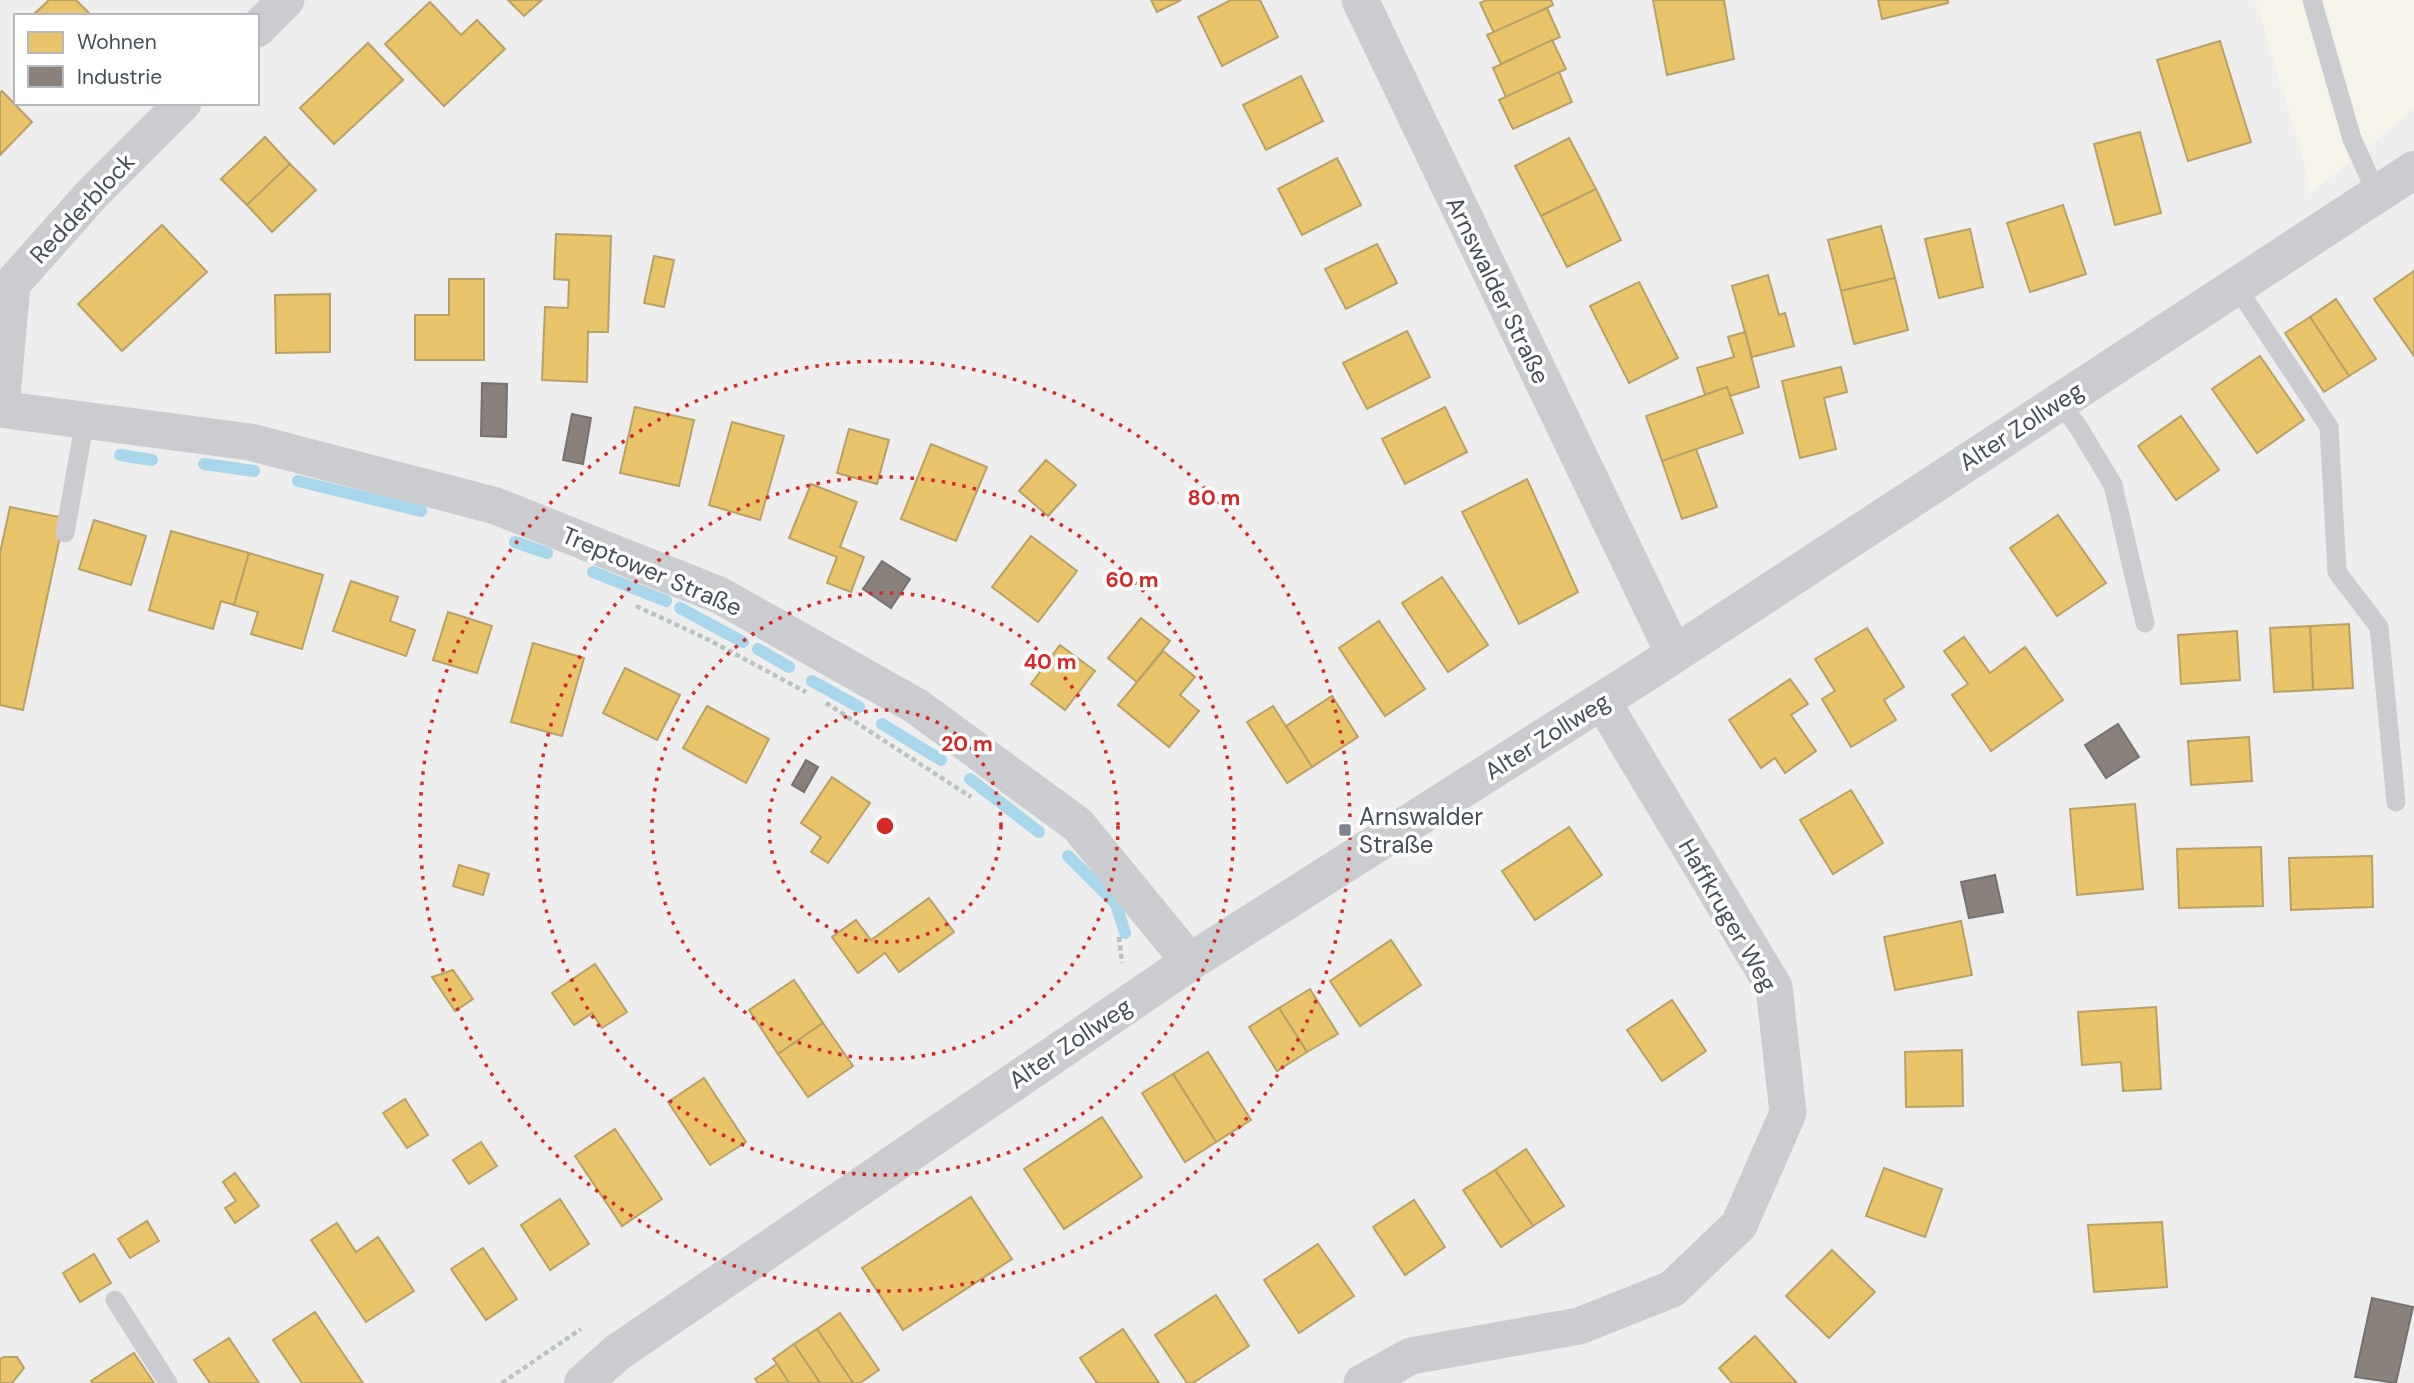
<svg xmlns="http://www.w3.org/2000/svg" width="2414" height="1383" viewBox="0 0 2414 1383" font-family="'DM Sans',sans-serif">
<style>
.commercial{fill:#f6f3e9}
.homes{fill:#e9c46a;stroke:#b8a165;stroke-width:2}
.industry{fill:#8a817c;stroke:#767272;stroke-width:2}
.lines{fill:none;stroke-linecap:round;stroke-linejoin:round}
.stream{stroke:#a8d6ea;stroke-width:12}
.path{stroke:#b7c3c0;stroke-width:4.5;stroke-dasharray:5 3.5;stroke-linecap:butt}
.service{stroke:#cacccf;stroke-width:19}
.minor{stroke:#cacccf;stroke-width:37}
.tertiary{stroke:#cacccf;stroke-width:38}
.ring{fill:none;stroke:#d62828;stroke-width:3.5;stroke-dasharray:3.5 7}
.poi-dot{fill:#81868e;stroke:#fff;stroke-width:2.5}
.labels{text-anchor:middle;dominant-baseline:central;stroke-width:7;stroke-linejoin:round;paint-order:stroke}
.street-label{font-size:24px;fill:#464e5a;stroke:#fff}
.poi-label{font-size:24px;fill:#464e5a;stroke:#fff;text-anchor:start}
.centre{fill:#d62828;stroke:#fff;stroke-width:3.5}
.ring-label{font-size:21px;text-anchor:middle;font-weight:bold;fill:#d62828;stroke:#fff;stroke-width:7;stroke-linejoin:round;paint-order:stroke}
</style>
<rect width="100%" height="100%" fill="#efeeee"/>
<polygon class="commercial" points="2255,0 2414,0 2414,109 2308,196 2307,172"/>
<g class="homes">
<polygon points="49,0 76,0 92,16 32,16"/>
<polygon points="508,0 542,0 524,16"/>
<polygon points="1151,0 1181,0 1157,12"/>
<polygon points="1231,0 1260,0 1278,37 1222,66 1198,17"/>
<polygon points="1487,0 1551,0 1553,5 1494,33 1480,3"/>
<polygon points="1653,0 1724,0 1734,59 1667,75"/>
<polygon points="1878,0 1948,0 1948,3 1882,19"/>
<polygon points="430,2 461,35 477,20 505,49 444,106 385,44"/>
<polygon points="1547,8 1560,37 1501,64 1487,35"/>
<polygon points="1552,40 1566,69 1506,97 1493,68"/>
<polygon points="2220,41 2251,142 2188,161 2157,60"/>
<polygon points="368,43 403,80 334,144 300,108"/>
<polygon points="1559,72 1572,102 1513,129 1499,100"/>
<polygon points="1301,76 1323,121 1266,150 1243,105"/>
<polygon points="2,91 32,122 0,155 0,93"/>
<polygon points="2140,132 2161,213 2115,225 2094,144"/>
<polygon points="265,137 290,164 247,205 221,179"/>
<polygon points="1569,138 1596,189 1541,216 1515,166"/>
<polygon points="1337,158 1361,205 1302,235 1278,189"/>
<polygon points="290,164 316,190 272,232 247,205"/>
<polygon points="1596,189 1621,240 1567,267 1541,216"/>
<polygon points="2063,205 2086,274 2030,292 2007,223"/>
<polygon points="162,225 207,272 122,351 78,304"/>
<polygon points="1881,226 1895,278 1841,291 1828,240"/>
<polygon points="1970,229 1983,287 1939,298 1925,239"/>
<polygon points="556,234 611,236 608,332 588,332 587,382 542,380 545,307 568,308 569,280 554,279"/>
<polygon points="1377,244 1397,283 1346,309 1325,269"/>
<polygon points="654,256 674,260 664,307 644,303"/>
<polygon points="2414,271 2414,356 2374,299"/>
<polygon points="1768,275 1779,315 1785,313 1794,346 1752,357 1732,286"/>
<polygon points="1895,278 1908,330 1854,344 1841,291"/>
<polygon points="449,279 484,279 484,360 415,360 415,315 449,315"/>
<polygon points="1639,282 1678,358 1629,383 1590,306"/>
<polygon points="330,294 330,352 276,353 275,295"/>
<polygon points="2336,299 2376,359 2349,376 2310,317"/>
<polygon points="2310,317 2349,376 2324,392 2285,333"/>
<polygon points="1407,331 1430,377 1367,409 1343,363"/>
<polygon points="1745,332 1759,387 1730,396 1727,387 1705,395 1697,368 1734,357 1728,337"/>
<polygon points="2260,356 2304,420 2257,453 2212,389"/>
<polygon points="1841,367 1847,392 1824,398 1836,449 1800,458 1782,381"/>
<polygon points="1727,387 1743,433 1662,461 1646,416"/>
<polygon points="635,407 694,420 679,486 620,473"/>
<polygon points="1445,407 1467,452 1405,484 1382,439"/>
<polygon points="2181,416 2219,470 2176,500 2138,446"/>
<polygon points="732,422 784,436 760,520 709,505"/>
<polygon points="849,429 889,440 877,484 837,473"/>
<polygon points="931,444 987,467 956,541 901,519"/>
<polygon points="1696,449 1717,507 1682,519 1662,461"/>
<polygon points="1046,460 1076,485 1048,516 1019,491"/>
<polygon points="1527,479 1578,592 1519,624 1462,512"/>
<polygon points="811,484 857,502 840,547 864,557 851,592 827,583 837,557 789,538"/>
<polygon points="10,507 64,518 23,710 0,705 0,553"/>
<polygon points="2058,515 2106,583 2057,616 2010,548"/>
<polygon points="94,520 146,536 131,585 79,569"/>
<polygon points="171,531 249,553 234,605 221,601 213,629 149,610"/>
<polygon points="1031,536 1077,571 1038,622 992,587"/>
<polygon points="249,553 323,575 302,649 251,634 258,612 234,605"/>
<polygon points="1442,577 1488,645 1448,672 1402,603"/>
<polygon points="351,581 398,597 390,621 415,630 406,656 333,631"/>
<polygon points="448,612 492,626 477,673 433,660"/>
<polygon points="1141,618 1170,641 1137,682 1108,658"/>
<polygon points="1379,621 1425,689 1385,716 1339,648"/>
<polygon points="2349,624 2353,688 2313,690 2310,626"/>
<polygon points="2310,626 2313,690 2274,692 2270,628"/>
<polygon points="1867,628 1904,687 1884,700 1896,720 1851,747 1822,699 1835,691 1815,659"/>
<polygon points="2237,631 2240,680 2181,684 2178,635"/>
<polygon points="1964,637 1990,673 2025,647 2063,700 1991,751 1952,695 1968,684 1944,651"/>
<polygon points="533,643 584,658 562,736 511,722"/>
<polygon points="1060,645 1095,671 1065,710 1031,684"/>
<polygon points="1163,651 1195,677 1180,695 1199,711 1169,747 1118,705"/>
<polygon points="625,668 680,695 657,740 603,713"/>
<polygon points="1790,679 1808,704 1791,715 1816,751 1785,773 1775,758 1761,768 1729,720"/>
<polygon points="1332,696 1358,737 1312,767 1286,726"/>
<polygon points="707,706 769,739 746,783 683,748"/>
<polygon points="1273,706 1312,767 1287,783 1247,722"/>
<polygon points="2249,737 2252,781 2191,785 2188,741"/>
<polygon points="832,777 870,803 828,863 811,852 821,837 801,823"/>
<polygon points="1851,790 1883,843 1833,874 1800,820"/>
<polygon points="2135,804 2143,889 2077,895 2070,809"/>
<polygon points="1569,827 1602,875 1535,920 1502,871"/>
<polygon points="2261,847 2263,906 2179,908 2177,849"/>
<polygon points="2372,856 2373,907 2291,910 2289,858"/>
<polygon points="459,865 489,874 483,895 453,886"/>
<polygon points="929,898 954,932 899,972 885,953 858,973 832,937 856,920 871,940"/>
<polygon points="1961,921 1972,975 1895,990 1884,937"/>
<polygon points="1391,940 1421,985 1360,1026 1330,981"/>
<polygon points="595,964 627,1012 602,1028 592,1013 574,1025 552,993"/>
<polygon points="453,970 473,999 455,1011 432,977"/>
<polygon points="794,980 823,1023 778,1054 749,1010"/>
<polygon points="1310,989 1338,1034 1307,1052 1279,1008"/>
<polygon points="1672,1000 1706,1051 1662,1081 1627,1030"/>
<polygon points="2156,1007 2161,1089 2123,1091 2121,1062 2082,1065 2078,1012"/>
<polygon points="1279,1008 1307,1052 1277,1071 1249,1027"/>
<polygon points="823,1023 853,1066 808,1097 778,1054"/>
<polygon points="1962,1050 1963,1106 1906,1107 1905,1052"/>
<polygon points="1208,1052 1251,1120 1216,1142 1173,1074"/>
<polygon points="1173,1074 1216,1142 1185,1162 1142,1093"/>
<polygon points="704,1078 746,1142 710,1165 668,1102"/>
<polygon points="405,1099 428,1135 407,1148 383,1113"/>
<polygon points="1102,1117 1142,1177 1064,1229 1024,1169"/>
<polygon points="615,1129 662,1199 622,1226 575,1156"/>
<polygon points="481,1142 497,1166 469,1184 453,1160"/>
<polygon points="1526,1149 1564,1206 1533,1226 1495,1170"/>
<polygon points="1884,1168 1942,1189 1925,1237 1866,1216"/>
<polygon points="1495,1170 1533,1226 1501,1247 1463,1190"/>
<polygon points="235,1173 259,1206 235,1223 225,1208 236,1201 223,1182"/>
<polygon points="971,1197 1012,1259 903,1330 862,1268"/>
<polygon points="560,1199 589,1244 550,1270 521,1225"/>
<polygon points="1414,1200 1445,1247 1405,1275 1373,1227"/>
<polygon points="147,1221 159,1241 130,1258 118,1239"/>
<polygon points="2162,1222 2167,1287 2094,1292 2088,1225"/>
<polygon points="337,1223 356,1252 378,1237 414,1291 366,1322 311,1240"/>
<polygon points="1318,1244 1354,1296 1299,1333 1264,1280"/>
<polygon points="483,1248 517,1299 486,1320 451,1269"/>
<polygon points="1832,1250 1875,1292 1829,1338 1786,1296"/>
<polygon points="94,1254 111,1283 80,1302 63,1273"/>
<polygon points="1216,1295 1249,1346 1193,1383 1187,1383 1155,1335"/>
<polygon points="315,1312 363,1383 302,1383 273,1340"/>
<polygon points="840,1313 879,1370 860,1383 853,1383 817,1329"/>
<polygon points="817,1329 853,1383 820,1383 794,1344"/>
<polygon points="1123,1329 1159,1383 1097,1383 1080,1358"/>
<polygon points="1755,1336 1797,1383 1732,1383 1719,1368"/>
<polygon points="229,1338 259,1383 210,1383 194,1360"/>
<polygon points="794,1344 820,1383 789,1383 777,1364 773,1359"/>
<polygon points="134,1353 154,1383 93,1383 91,1381"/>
<polygon points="4,1357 17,1357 24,1368 12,1383 0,1383 0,1359"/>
<polygon points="777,1364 789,1383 758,1383 755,1379"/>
</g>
<g class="industry">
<polygon points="482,383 507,384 506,437 481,436"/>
<polygon points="572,414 591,418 583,464 563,460"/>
<polygon points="882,561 910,579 891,608 863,589"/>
<polygon points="2118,724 2139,757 2106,778 2085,745"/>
<polygon points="806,760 818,767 804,792 792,785"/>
<polygon points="1995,875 2003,912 1969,918 1961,882"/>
<polygon points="2372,1298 2413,1307 2396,1383 2355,1377"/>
</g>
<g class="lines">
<g class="stream">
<polyline points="120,455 152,460"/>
<polyline points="204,464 254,471"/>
<polyline points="298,481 421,511"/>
<polyline points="515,542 547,553"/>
<polyline points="593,572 666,601"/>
<polyline points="680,608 743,642"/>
<polyline points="758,649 789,667"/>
<polyline points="812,681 859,707"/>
<polyline points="882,724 941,760"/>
<polyline points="970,779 1039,832"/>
<polyline points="1068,856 1116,904 1125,933"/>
</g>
<g class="path">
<polyline points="636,606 705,638 806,692"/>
<polyline points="826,703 971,797"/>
<polyline points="1119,937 1122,963"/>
<polyline points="502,1383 581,1329"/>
</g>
<g class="service">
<polyline points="2312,0 2352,139 2377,194"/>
<polyline points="2236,286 2329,427 2337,572 2379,627 2396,802"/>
<polyline points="2058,402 2077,425 2113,485 2145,623"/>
<polyline points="65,533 85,420"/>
<polyline points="115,1300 168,1383"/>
</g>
<g class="minor">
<polyline points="1360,0 1674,654"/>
<polyline points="257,29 286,0"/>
<polyline points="0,409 250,442 496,506 719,595 916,706 1078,825 1190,962"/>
<polyline points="1,409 12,284 92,194 183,103"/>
<polyline points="1362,1383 1411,1356 1579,1326 1672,1289 1739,1225 1788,1113 1774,987 1602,701"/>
</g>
<polyline class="tertiary" points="583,1383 618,1352 1190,962 1644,674 2414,170"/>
</g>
<g class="ring">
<circle cx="885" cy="826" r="116"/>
<circle cx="885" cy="826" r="233"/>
<circle cx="885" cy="826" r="349"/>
<circle cx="885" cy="826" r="465"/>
</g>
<rect class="poi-dot" x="1338" y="823" width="14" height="14" rx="3.5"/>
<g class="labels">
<g class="street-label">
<text transform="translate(82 208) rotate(-47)">Redderblock</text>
<text transform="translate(1498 290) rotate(64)">Arnswalder Straße</text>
<text transform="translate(2021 426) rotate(-33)">Alter Zollweg</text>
<text transform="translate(652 571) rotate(23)">Treptower Straße</text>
<text transform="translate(1547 736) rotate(-32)">Alter Zollweg</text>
<text transform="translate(1728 915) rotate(60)">Haffkruger Weg</text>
<text transform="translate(1070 1043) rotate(-34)">Alter Zollweg</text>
</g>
<g class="poi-label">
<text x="1359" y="816">Arnswalder<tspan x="1359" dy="28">Straße</tspan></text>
</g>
</g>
<circle cx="885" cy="826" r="10" class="centre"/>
<g class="ring-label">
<text x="1214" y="505">80 m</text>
<text x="1132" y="587">60 m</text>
<text x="1050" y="669">40 m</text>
<text x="967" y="751">20 m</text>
</g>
<rect x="14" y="14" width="245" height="91" fill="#ffffff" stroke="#b5b8bd" stroke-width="2"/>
<rect x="28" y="32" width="35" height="21" fill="#e9c46a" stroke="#b5b8bd" stroke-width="2"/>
<text x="77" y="49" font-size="21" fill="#464e5a">Wohnen</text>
<rect x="28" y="66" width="35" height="21" fill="#8a817c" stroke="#b5b8bd" stroke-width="2"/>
<text x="77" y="84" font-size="21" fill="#464e5a">Industrie</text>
</svg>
